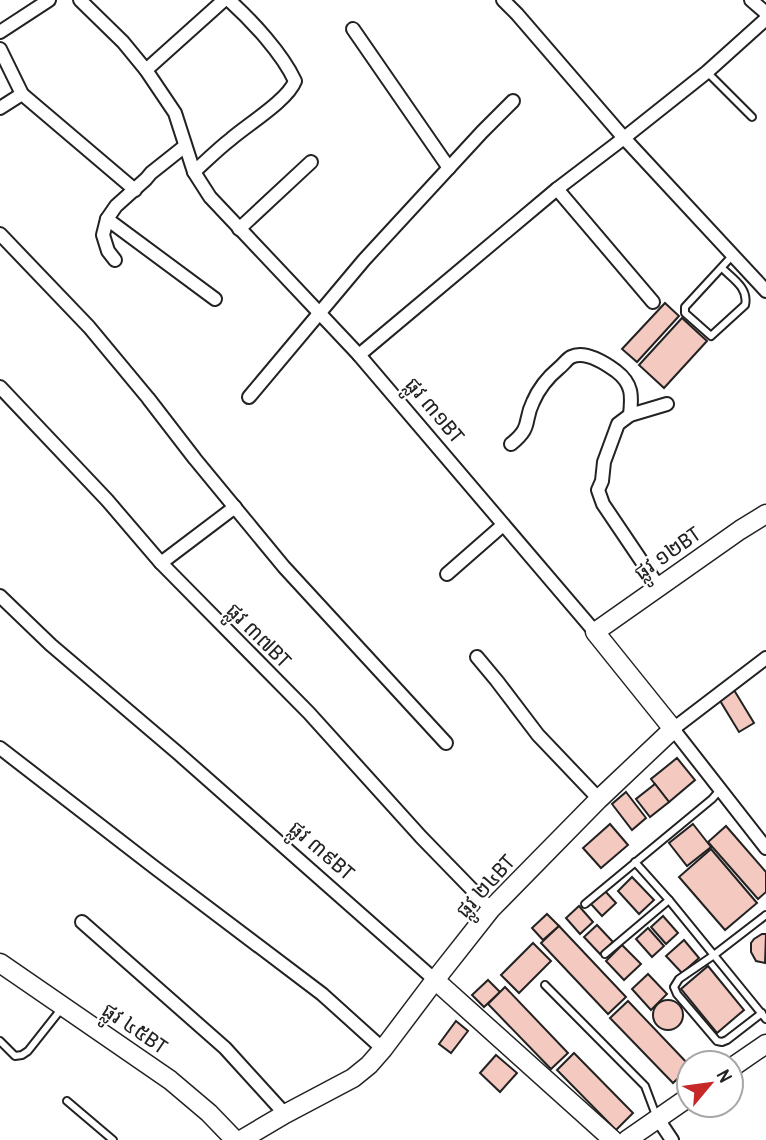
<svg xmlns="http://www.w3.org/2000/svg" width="766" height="1140" viewBox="0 0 766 1140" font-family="'Archivo Narrow','Noto Sans Khmer',sans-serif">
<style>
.building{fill:#f3c9c0;stroke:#222;stroke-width:2}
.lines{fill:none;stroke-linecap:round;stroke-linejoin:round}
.lane-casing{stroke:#222;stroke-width:10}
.street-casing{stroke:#222;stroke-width:16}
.secondary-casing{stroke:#222;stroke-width:21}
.lane{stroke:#fff;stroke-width:6}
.street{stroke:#fff;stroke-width:12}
.secondary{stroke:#fff;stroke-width:18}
.labels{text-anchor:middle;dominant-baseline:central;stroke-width:5;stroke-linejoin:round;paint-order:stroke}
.street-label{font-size:21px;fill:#222;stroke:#fff}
</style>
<rect width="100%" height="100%" fill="#fff"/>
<g class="building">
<polygon points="665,303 679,316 637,362 622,349"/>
<polygon points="682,318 707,341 664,388 639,365"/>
<polygon points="734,690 754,723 739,732 719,699"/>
<polygon points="677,758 695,780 669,802 651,779"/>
<polygon points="655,784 669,802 650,817 636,799"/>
<polygon points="626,792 646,818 632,830 612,804"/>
<polygon points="610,824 628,845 601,868 583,848"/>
<polygon points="693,824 711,847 687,866 669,843"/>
<polygon points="726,826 766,872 766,892 758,899 708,842"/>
<polygon points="711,849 757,903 725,930 679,877"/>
<polygon points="632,877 654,900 639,914 618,891"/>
<polygon points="605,891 616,903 602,916 591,904"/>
<polygon points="579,906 593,922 580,934 566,918"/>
<polygon points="547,914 559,926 543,940 532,928"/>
<polygon points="663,916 678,933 666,944 651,927"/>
<polygon points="597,925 613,942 600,954 584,937"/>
<polygon points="559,926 626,997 608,1014 541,943"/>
<polygon points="648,928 664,946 652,957 636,939"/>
<polygon points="762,934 766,934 765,963 756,961 751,952 751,943 754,939"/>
<polygon points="684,940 699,958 682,973 666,956"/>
<polygon points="533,943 551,961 519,993 501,975"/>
<polygon points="622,945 641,964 624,980 606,961"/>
<polygon points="708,966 744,1010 717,1033 681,989"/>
<polygon points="648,974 667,994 651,1010 632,989"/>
<polygon points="488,980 500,992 484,1007 472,995"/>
<polygon points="505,987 568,1053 551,1069 488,1004"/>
<circle cx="668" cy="1015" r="15"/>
<polygon points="628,1001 689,1065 689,1068 673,1083 610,1018"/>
<polygon points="456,1021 468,1031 451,1053 439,1044"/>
<polygon points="574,1053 633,1113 616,1130 557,1070"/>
<polygon points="496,1055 517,1073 500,1092 480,1073"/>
</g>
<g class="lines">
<defs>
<g id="lane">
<polyline points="707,72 752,117"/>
<path d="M722,268C732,278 749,288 745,305L711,336L685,313V307L732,256"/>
<polyline points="635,862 669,900 766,1019"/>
<polyline points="585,904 712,799 720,790"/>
<polyline points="605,954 669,900"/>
<polyline points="545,985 645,1086 657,1118"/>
<polyline points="762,1013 727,1040 722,1042 717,1041 677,994 674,987 679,979 714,955 766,915"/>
<polyline points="0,1041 15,1056 22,1055 28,1051 62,1008"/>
<polyline points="67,1101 113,1140"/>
</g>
<g id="street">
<polyline points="80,0 123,42 146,70 175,113 194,172 210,197 359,355 595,632"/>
<polyline points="503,0 517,14 624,138 766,291"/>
<polyline points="751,0 766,13"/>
<polyline points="353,29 449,168"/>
<polyline points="0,32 49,0"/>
<polyline points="0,49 22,94 135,190"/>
<polyline points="146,70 224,0"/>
<polyline points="0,108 22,94"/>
<path d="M194,172C206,161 218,149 231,139C247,125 288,100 295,81C282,53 252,21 229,0"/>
<polyline points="557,189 653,302"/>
<polyline points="107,219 215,299"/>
<polyline points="239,229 311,162"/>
<polyline points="0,234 89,327 148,398 195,459 284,567 446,743"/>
<polyline points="115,260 108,251 103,235 107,219 116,206 146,179 151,173 185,146"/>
<polyline points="359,355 557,189 624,138 707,72 766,19"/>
<polyline points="0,387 107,500 161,563 309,713 421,837 491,909"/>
<polyline points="249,397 364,260 482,132 513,101"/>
<path d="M511,444C533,426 523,422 533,402C539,388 547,378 559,368C563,365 567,359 571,357C585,350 605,363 616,371C633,384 632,396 630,415"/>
<polyline points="161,563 235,507"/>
<polyline points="447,574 503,525"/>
<polyline points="659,587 603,504 598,490 602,481 604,462 618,424 630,415 667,404"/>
<polyline points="0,596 51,645 179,754 435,980"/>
<polyline points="477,657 497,681 538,735 599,799"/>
<polyline points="766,658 673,729 766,848"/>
<polyline points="0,748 154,867 322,994 383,1049"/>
<polyline points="82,922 225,1048 285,1114"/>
<polyline points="658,1119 672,1140"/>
</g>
<g id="secondary">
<polyline points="0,963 170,1080 209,1113 235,1140"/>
<polyline points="435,980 613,1140"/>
<polyline points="731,1068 766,1044"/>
<polyline points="241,1140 285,1114 353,1078 369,1065 383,1049 435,980 491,909 599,799 673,729 595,632 740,530 766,514"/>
<polyline points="627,1140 689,1097"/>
</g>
</defs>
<use href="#lane" class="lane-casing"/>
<use href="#street" class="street-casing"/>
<use href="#secondary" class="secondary-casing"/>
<use href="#lane" class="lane"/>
<use href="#street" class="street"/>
<use href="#secondary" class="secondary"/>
</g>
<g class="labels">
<g class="street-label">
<text transform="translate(435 410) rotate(50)">ផ្លូវ ៣១BT</text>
<text transform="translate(667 553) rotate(-35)">ផ្លូវ ១២BT</text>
<text transform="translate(259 635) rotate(45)">ផ្លូវ ៣៧BT</text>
<text transform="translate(322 850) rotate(41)">ផ្លូវ ៣៩BT</text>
<text transform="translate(485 886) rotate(-48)">ផ្លូវ ២៤BT</text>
<text transform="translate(135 1028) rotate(34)">ផ្លូវ ៤៥BT</text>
</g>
</g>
<g transform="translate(710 1084) rotate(61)"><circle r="33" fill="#ffffff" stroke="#a7a7a7" stroke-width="2"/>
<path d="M0-5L12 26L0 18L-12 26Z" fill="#c62828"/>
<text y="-10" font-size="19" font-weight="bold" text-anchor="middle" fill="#222222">N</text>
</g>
</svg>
